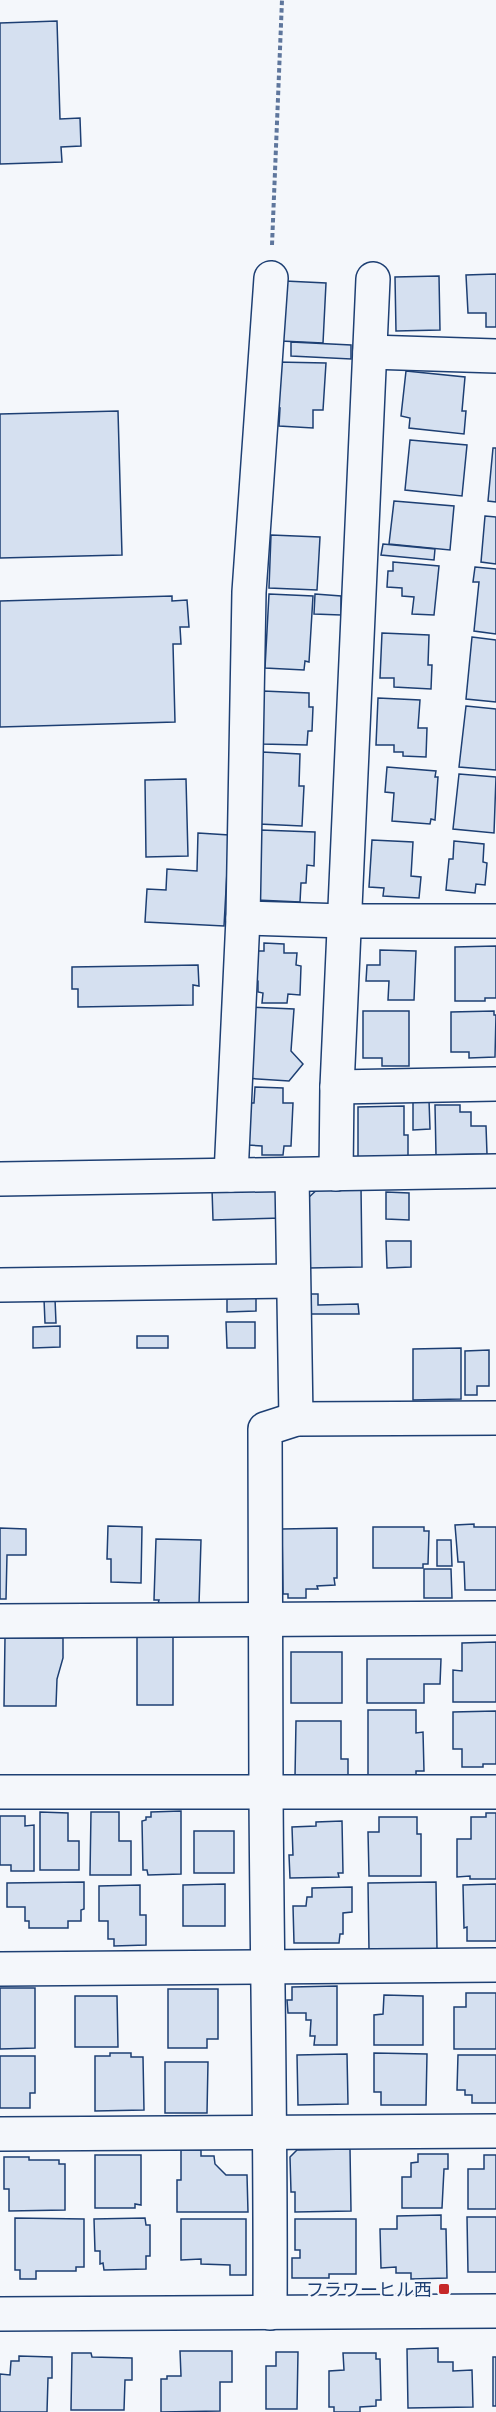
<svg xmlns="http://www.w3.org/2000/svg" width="496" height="2412" viewBox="0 0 496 2412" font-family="Roboto,'Noto Sans JP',sans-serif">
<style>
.building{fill:#d5e0f0;stroke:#1d3f73;stroke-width:1.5}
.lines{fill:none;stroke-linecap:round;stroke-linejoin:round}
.minor-casing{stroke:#1d3f73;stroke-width:36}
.path{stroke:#5e769c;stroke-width:4;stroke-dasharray:4.5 3;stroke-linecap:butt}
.minor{stroke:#f4f7fb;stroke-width:33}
.poi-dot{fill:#c62828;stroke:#f4f7fb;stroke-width:2}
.labels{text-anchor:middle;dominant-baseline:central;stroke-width:4.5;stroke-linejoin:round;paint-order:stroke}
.poi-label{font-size:18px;fill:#1d3f73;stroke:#f4f7fb;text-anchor:end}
</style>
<rect width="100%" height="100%" fill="#f4f7fb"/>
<g class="building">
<polygon points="57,21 60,119 80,118 81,146 61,147 62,162 0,164 0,23"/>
<polygon points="496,274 496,327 486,327 486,313 468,313 466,275"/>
<polygon points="439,276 440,330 396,331 395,277"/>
<polygon points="285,281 326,283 323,343 281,341"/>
<polygon points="291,342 351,345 351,359 291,356"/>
<polygon points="276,362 326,363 323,410 313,410 313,428 279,426 280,408 274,407"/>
<polygon points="406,371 465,377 462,411 466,411 464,434 409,428 410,418 401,416"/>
<polygon points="118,411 122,555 0,558 0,414"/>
<polygon points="410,440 467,445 462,496 405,490"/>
<polygon points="493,448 496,448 496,502 488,501"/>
<polygon points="394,501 454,506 450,550 389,544"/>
<polygon points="485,516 496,517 496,564 481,562"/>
<polygon points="271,535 320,537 317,590 269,588"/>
<polygon points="383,544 435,549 434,560 381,555"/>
<polygon points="393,562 439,566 434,615 412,614 414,597 402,596 402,588 387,587 388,571 393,571"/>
<polygon points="475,567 496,569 496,634 474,631 479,582 473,582"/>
<polygon points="269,594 313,596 309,662 305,661 304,670 265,668"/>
<polygon points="315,594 341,596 341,615 314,614"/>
<polygon points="172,596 172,601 187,600 189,627 180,627 181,644 173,644 175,722 0,727 0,601"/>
<polygon points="382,633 429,635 428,665 432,665 431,689 394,687 394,678 380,678"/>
<polygon points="472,637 496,640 496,702 466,699"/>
<polygon points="263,691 309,693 309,707 313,707 312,731 308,731 307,745 261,744"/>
<polygon points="378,698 420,700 418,728 427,728 426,757 403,756 403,752 394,752 394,745 376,745"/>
<polygon points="466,706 496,709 496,770 459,767"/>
<polygon points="262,752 300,754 299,786 304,786 302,826 259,824"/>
<polygon points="387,767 436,771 435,777 438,777 435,820 431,819 430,824 392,821 394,793 385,792"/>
<polygon points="459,774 496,777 494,833 453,829"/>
<polygon points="186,779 188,856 146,857 145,780"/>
<polygon points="260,830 315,832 314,866 307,865 306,883 301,883 300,902 257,900"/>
<polygon points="198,833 229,835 224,926 145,922 147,889 166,890 167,869 197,871"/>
<polygon points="372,840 413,842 411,876 421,877 419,898 383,896 384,888 369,887"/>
<polygon points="454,841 484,844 483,862 487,863 485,885 476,884 475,893 446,890 449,859 453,859"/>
<polygon points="264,943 284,944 284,953 297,953 296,965 301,966 300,995 288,994 287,1003 262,1003 263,993 258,992 258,981 254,980 255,951 264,951"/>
<polygon points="496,946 496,998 485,998 485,1001 455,1001 455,947"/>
<polygon points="380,950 416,951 414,1000 388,1000 389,981 366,981 367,965 380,965"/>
<polygon points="198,965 199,986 193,985 193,1005 78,1007 78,989 72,989 72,967"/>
<polygon points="249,1007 294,1009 291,1051 303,1064 289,1081 244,1078"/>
<polygon points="363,1011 409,1011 409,1066 382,1066 382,1058 363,1058"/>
<polygon points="494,1011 494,1015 496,1015 495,1057 469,1058 469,1052 451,1052 451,1012"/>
<polygon points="255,1087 283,1088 283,1103 293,1103 291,1146 284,1146 283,1155 262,1155 262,1146 248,1145 250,1103 254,1103"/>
<polygon points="413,1100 429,1100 430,1129 413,1130"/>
<polygon points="435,1105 460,1105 460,1112 471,1112 471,1126 486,1126 487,1154 436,1155"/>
<polygon points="404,1106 404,1135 408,1135 408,1158 358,1158 358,1107"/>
<polygon points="272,1187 282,1198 282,1218 213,1220 212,1189"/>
<polygon points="320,1187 361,1187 362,1267 309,1268 308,1198"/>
<polygon points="386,1192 409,1193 409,1220 386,1219"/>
<polygon points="386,1241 411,1241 411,1267 387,1268"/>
<polygon points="310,1294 318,1294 318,1305 358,1304 359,1314 310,1314"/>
<polygon points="256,1298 256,1311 227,1312 227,1299"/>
<polygon points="44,1299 55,1299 56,1323 45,1323"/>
<polygon points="226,1322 255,1322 255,1348 227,1348"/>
<polygon points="60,1326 60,1347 33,1348 33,1327"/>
<rect x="137" y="1336" width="31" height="12"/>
<polygon points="461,1348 461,1399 413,1400 413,1349"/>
<polygon points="489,1350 489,1386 477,1386 477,1395 465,1395 465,1351"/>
<polygon points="474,1524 474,1527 496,1527 496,1590 465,1590 464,1562 458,1562 455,1525"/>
<polygon points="108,1526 142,1527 141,1583 111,1582 111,1559 107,1559"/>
<polygon points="373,1527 424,1527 424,1531 429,1531 428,1564 423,1564 423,1568 373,1568"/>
<polygon points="0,1528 26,1529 26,1555 7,1555 6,1599 0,1599"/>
<polygon points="337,1528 337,1578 334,1578 335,1585 317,1586 318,1589 306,1589 306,1598 288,1598 288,1594 283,1594 282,1529"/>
<polygon points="156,1539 201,1540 199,1605 158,1604 159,1600 154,1600"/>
<polygon points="437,1540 451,1540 452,1566 437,1566"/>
<polygon points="424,1569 451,1569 452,1598 424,1598"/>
<rect x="137" y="1630" width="36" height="75"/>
<polygon points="5,1638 63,1638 63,1658 57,1679 56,1706 4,1706"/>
<polygon points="496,1642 496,1702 453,1702 453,1670 462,1671 462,1643"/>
<rect x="291" y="1652" width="51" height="51"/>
<polygon points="367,1659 441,1659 440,1684 424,1684 424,1703 367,1703"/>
<polygon points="368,1710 416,1710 416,1733 423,1732 424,1771 416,1771 416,1775 368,1776"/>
<polygon points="496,1711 496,1764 483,1764 483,1767 462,1767 462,1749 453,1749 453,1712"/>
<polygon points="296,1721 341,1721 341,1759 348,1759 348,1777 295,1777"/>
<polygon points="181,1811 181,1874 148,1875 147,1870 143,1870 142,1821 146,1820 146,1817 151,1817 151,1812"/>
<polygon points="40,1812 68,1813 68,1841 79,1841 79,1870 40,1870"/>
<polygon points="91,1812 119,1812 119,1841 131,1841 131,1875 90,1875"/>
<polygon points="486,1813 496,1813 496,1879 470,1879 470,1876 457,1877 457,1839 471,1839 471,1817 486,1817"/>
<polygon points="0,1816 25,1816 25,1826 34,1825 34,1871 11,1871 11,1865 0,1865"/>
<polygon points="379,1817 417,1817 417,1834 421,1834 421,1876 369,1876 368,1832 379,1832"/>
<polygon points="342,1821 343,1873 338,1873 339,1877 290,1878 289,1855 293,1855 292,1827 316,1826 316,1822"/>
<rect x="194" y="1831" width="40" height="42"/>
<polygon points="84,1882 84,1909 81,1910 81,1921 68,1921 68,1928 29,1928 29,1921 25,1921 25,1907 7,1907 7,1883"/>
<polygon points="436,1882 437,1949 369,1950 368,1883"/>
<polygon points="225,1884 225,1926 183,1926 183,1885"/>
<polygon points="496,1884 496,1941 467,1941 467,1927 464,1928 463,1885"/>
<polygon points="140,1885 140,1915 146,1915 146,1945 114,1946 114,1939 108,1939 108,1921 99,1921 99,1886"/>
<polygon points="352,1887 352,1912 343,1913 343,1934 340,1934 339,1943 294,1943 293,1906 306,1906 307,1897 312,1897 312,1888"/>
<polygon points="337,1986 337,2045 314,2045 315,2036 310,2036 311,2020 306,2020 306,2013 288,2013 287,2000 292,2000 292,1987"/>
<polygon points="0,1988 35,1988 35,2048 0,2049"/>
<polygon points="168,1989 218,1989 218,2039 207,2039 207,2048 168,2048"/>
<polygon points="466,1993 496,1993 496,2049 454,2049 454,2007 466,2007"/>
<polygon points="384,1995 423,1996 423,2045 374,2045 374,2015 383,2014"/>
<polygon points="75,1996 117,1996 118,2047 75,2047"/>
<polygon points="110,2053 131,2053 131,2057 143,2057 144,2110 95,2111 95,2056 110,2056"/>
<polygon points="374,2053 427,2054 426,2105 381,2105 381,2092 374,2092"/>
<polygon points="347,2054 348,2104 298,2105 297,2055"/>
<polygon points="458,2055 496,2055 496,2103 472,2103 472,2095 465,2095 465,2090 457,2090"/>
<polygon points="0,2056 35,2056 35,2093 30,2093 30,2108 0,2108"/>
<polygon points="165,2062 208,2062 207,2113 165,2113"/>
<polygon points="350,2149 351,2211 295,2212 295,2192 291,2192 290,2157 297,2150"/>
<polygon points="181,2150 201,2150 201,2156 214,2156 215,2164 226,2175 247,2175 248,2212 177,2212 177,2180 181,2180"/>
<polygon points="418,2154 448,2154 448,2169 444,2169 442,2208 402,2208 402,2177 411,2177 411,2163 418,2162"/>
<polygon points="95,2155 141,2155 141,2205 135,2204 135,2208 95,2208"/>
<polygon points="484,2155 496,2155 496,2209 468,2209 468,2169 484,2169"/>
<polygon points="4,2157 29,2157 29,2160 59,2160 59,2164 65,2164 65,2210 9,2211 9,2189 4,2189"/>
<polygon points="441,2215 441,2229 446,2229 447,2278 411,2279 411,2273 396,2273 396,2267 381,2268 380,2229 397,2229 397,2216"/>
<polygon points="467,2217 496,2217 496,2272 468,2272"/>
<polygon points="15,2218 84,2219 84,2267 76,2267 76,2271 36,2271 36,2279 20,2279 20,2270 15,2270"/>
<polygon points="145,2218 146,2225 150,2225 150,2256 146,2256 146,2269 104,2270 103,2263 100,2264 100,2251 95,2251 94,2219"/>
<polygon points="181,2219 246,2219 246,2275 230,2275 230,2265 201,2264 201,2259 181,2260"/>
<polygon points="295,2219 356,2219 356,2274 329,2274 329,2278 292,2278 292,2258 300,2258 300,2250 295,2250"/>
<polygon points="438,2348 438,2362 453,2362 453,2371 472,2370 473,2407 408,2408 407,2349"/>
<polygon points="180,2351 232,2351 232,2382 220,2382 220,2411 161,2412 161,2379 167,2379 167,2376 181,2376"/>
<polygon points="276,2352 298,2352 297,2409 266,2409 266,2366 276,2366"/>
<polygon points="72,2353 91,2353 92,2357 132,2358 132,2380 125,2380 124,2410 71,2410"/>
<polygon points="343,2353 376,2353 376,2359 380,2359 381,2400 376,2400 376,2406 360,2407 360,2412 334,2412 334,2407 329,2407 329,2371 344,2370"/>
<polygon points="19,2356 52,2357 52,2378 48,2378 47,2412 0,2412 0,2374 10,2375 11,2361 19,2361"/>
<rect x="493" y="2357" width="3" height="49"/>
</g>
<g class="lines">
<defs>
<g id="minor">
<polyline points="370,352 496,356"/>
<polyline points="243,918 345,921 496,921"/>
<polyline points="337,1087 496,1084"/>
<polyline points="336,1174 337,1087 373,279"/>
<polyline points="231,1175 243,918 249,592 271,278"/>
<polyline points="292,1175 296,1419"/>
<polyline points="0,1179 496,1171"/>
<polyline points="0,1285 293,1281"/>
<polyline points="0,1621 496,1618"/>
<polyline points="0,1792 496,1792"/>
<polyline points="0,1969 496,1965"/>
<polyline points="0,2134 496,2131"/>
<path d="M270,2313C271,2139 267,1965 266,1792C266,1671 266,1550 265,1429L296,1419L496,1418"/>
<polyline points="0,2314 496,2311"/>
</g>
</defs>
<use href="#minor" class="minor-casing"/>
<polyline class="path" points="272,245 282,0"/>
<use href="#minor" class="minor"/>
</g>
<rect class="poi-dot" x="438" y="2283" width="12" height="12" rx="3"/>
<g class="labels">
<g class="poi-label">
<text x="432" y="2289">フラワーヒル西</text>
</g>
</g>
</svg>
